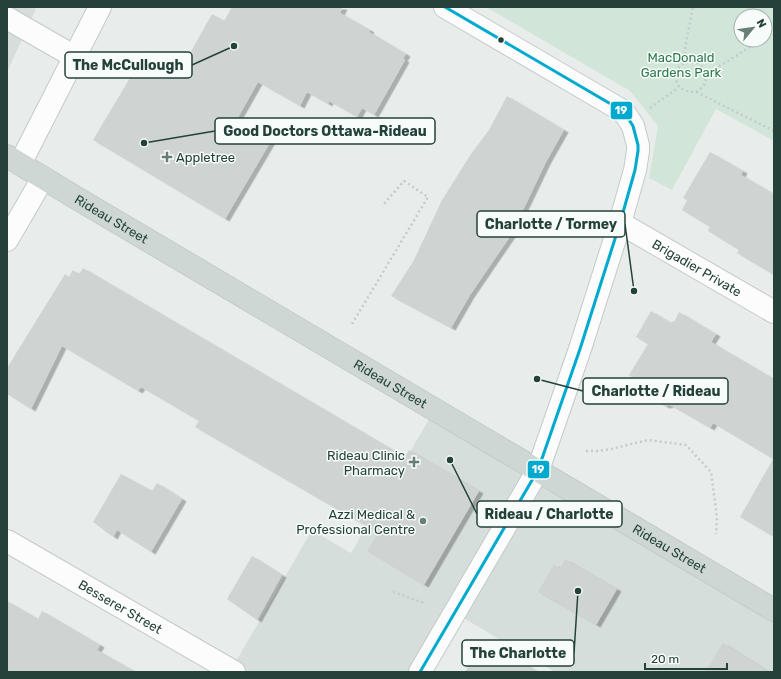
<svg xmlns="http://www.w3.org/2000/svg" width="781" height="679" viewBox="0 0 781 679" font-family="Rubik,sans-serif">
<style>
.built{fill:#d6dedb}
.green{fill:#d1e6d8;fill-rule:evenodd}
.building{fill:#cfd4d2;filter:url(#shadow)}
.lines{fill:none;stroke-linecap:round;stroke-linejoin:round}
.street-casing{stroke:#c5cac8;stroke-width:24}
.secondary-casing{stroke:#c3cbc8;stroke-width:24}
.primary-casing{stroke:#c3ccc9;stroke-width:24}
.path{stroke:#c3ccca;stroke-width:2.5;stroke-dasharray:2 3;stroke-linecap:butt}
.street{stroke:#fcfcfc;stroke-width:22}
.secondary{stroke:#fcfcfc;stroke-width:22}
.primary{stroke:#cfd7d5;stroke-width:22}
.bus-1-casing{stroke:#f7fbf9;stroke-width:6}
.bus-1{stroke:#00a9ce;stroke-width:3}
.bus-dot{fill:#24423a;stroke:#f7fbf9;stroke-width:1.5}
.poi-dot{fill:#697e78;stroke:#f7fbf9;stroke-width:1.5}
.labels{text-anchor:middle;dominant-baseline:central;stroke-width:3;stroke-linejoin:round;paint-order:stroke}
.park-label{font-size:13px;fill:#2d7a4b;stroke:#f7fbf9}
.poi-label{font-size:13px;fill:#24423a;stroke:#f7fbf9;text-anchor:end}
.street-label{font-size:13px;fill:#24423a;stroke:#f7fbf9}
.leader{fill:none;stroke:#24423a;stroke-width:1.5}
.callout-dot{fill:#24423a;stroke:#f7fbf9;stroke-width:1.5}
.callout{fill:#f7fbf9;stroke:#24423a;stroke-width:1.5}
.callout-label{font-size:14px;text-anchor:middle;font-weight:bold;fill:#24423a}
.line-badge{stroke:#f7fbf9;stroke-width:1.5}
.badge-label{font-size:11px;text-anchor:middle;font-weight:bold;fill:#fff}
</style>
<defs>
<filter id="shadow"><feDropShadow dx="4.5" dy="2.5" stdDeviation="0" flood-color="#0004"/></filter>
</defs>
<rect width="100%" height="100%" fill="#e8edeb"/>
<g class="built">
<polygon points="7,7 32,7 36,9 7,72"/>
<polygon points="435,409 774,610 774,672 555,672 455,613 420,672 234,672 231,670 312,530 351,553"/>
</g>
<path class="green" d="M486,7H774V141L716,109L672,190L649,178L658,126L630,91ZM741,16H765V40H741Z"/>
<g class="building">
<polygon points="232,7 343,7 340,13 370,30 369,32 406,54 403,59 405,60 374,115 362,108 357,117 329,101 328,104 307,92 300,106 258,82 236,121 271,141 225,219 93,140 146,51 180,71 212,14 224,21"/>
<polygon points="507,96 564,130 546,162 511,235 470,295 451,328 391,296 414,260 442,200 471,154 489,130"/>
<polygon points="710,152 743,171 741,175 774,194 774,275 737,253 739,250 708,231 710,227 682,210 687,200 683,198"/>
<polygon points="83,268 405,457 409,450 479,491 424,585 367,551 378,533 195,427 199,421 141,387 138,391 62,346 31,409 7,394 7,368 65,274 69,277 73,270 79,274"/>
<polygon points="651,311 671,323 672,321 674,322 679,312 716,334 711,342 774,379 774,537 740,517 773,459 713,423 710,428 670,405 665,406 643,393 639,382 629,375 648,344 636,337"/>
<polygon points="121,474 152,491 157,483 182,499 151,552 117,530 113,537 93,522"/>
<polygon points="252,556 282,575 257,620 227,599"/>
<polygon points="565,559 617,589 596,625 538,592 554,564 560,568"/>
<polygon points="7,601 38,619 42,611 100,645 97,650 136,672 7,672"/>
<polygon points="484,640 539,672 465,672"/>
<polygon points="723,643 769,672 705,672"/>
</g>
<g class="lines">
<defs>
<g id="street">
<polyline points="7,18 75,57"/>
<path id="s1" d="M620,223L774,312"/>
<polyline points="7,240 43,178"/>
<path id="s2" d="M7,541L234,672"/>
</g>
<g id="secondary">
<polyline points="20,164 100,7"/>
<polyline points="420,672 538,470 580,349 620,223 635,170 638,151 638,145 633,126 626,115 621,110 445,7"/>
</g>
<g id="primary">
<path id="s3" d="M7,156L73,196L774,610"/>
</g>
</defs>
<use href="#street" class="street-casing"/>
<use href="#secondary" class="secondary-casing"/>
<use href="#primary" class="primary-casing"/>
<g class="path">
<polyline points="765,37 774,31"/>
<polyline points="683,64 686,43 693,7"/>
<polyline points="706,74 728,61 761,40"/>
<path d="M696,92C702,88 706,85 706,77C706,59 680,56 676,74C674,87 684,92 696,92L774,131"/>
<polyline points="650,108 679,87"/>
<polyline points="352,324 428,197 404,181 382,206"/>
<polyline points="586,451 598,451 611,449 648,440 686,445 711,472 717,517 716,534"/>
<polyline points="393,592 424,603"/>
</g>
<use href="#street" class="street"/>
<use href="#secondary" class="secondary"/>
<use href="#primary" class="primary"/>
<defs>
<polyline id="bus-1" points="420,672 538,470 580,349 620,223 635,170 638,151 638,145 633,126 626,115 621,110 445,7"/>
</defs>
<use href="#bus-1" class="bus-1-casing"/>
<use href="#bus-1" class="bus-1"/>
</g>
<circle class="bus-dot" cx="501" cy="40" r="3.5"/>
<g class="poi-dot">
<path d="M165 151h4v4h4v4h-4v4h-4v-4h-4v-4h4z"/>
<path d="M412 456h4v4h4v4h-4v4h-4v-4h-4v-4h4z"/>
<circle cx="423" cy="521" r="4"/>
</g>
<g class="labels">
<g class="park-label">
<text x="681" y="57">MacDonald<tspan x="681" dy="15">Gardens Park</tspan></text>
</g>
<g class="poi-label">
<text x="176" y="157" text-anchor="start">Appletree</text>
<text x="405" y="455">Rideau Clinic<tspan x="405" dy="15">Pharmacy</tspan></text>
<text x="415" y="514">Azzi Medical &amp;<tspan x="415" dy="15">Professional Centre</tspan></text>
</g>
<g class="street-label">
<text stroke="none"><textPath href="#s3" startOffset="122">Rideau Street</textPath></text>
<text stroke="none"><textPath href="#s1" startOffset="89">Brigadier Private</textPath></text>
<text stroke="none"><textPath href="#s3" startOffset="446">Rideau Street</textPath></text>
<text stroke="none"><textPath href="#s3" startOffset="770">Rideau Street</textPath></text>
<text stroke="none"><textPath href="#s2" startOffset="131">Besserer Street</textPath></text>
</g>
</g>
<path class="leader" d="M234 46L192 65M144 143L215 131M634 291L625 224M537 379L583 391M450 460L477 514M578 591L574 653"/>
<g class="callout-dot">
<circle cx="234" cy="46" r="4"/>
<circle cx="144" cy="143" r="4"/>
<circle cx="634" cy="291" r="4"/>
<circle cx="537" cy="379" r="4"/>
<circle cx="450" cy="460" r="4"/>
<circle cx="578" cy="591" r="4"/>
</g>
<g class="callout">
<rect x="65" y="52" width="127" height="26" rx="4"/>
<rect x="215" y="118" width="220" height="26" rx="4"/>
<rect x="477" y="211" width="148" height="26" rx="4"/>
<rect x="583" y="378" width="145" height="26" rx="4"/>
<rect x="477" y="501" width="145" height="26" rx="4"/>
<rect x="462" y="640" width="112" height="26" rx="4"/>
</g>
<g class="callout-label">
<text x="128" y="70">The McCullough</text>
<text x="325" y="136">Good Doctors Ottawa-Rideau</text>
<text x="551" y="229">Charlotte / Tormey</text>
<text x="656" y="396">Charlotte / Rideau</text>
<text x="549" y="519">Rideau / Charlotte</text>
<text x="518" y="658">The Charlotte</text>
</g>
<g class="line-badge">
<rect x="610" y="101" width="23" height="19" rx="4" fill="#00a9ce"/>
<rect x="527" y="460" width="23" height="19" rx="4" fill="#00a9ce"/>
</g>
<g class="badge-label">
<text x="621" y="114">19</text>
<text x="538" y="473">19</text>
</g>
<rect width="781" height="679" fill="none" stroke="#24423a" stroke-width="16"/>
<g transform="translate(753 28) rotate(61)"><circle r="19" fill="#f7fbf9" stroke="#a3b1ad"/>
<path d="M0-3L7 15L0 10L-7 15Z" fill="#697e78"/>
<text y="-6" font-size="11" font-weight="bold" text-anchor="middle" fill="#24423a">N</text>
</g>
<path d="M645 663v6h82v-6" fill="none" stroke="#24423a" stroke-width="2"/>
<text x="651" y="663" font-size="12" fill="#24423a" stroke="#f7fbf9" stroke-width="3" paint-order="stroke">20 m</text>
</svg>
